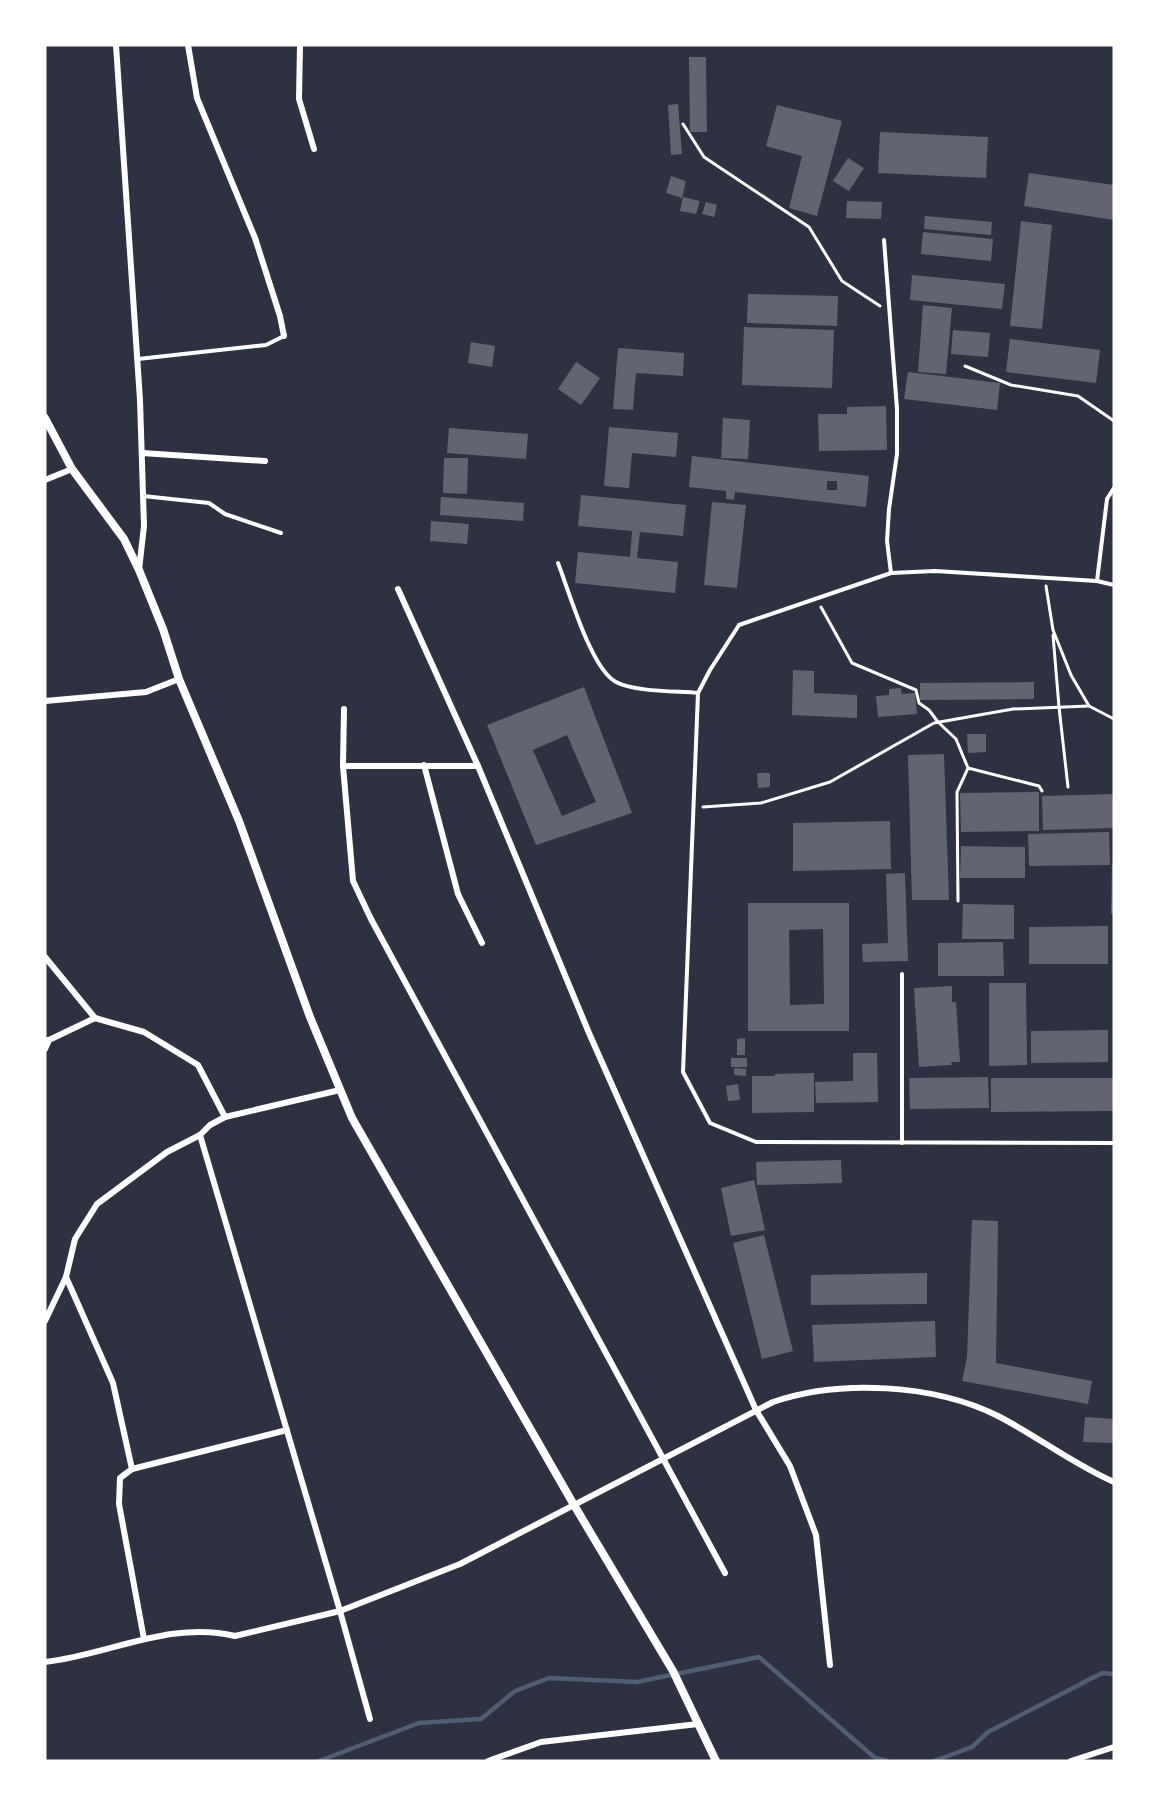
<svg xmlns="http://www.w3.org/2000/svg" width="1159" height="1806" viewBox="0 0 1159 1806" font-family="'Varela Round',sans-serif">
<style>
.lines{fill:none;stroke-linecap:round;stroke-linejoin:round}
.stream{stroke:#4f5d75;stroke-width:4.5}
.building{fill:#626471;fill-rule:evenodd}
.path{stroke:#fff;stroke-width:3}
.service{stroke:#fff;stroke-width:4}
.minor{stroke:#fff;stroke-width:6}
.tertiary{stroke:#fff;stroke-width:8}
</style>
<rect width="100%" height="100%" fill="#2d3142"/>
<g class="lines">
<g class="stream">
<polyline points="319,1761 419,1723 481,1719 515,1691 549,1678 637,1682 759,1657 875,1758 887,1761"/>
<polyline points="934,1761 972,1747 988,1732 1102,1673 1114,1674"/>
</g>
</g>
<g class="building">
<polygon points="689,57 706,57 707,132 690,132"/>
<polygon points="678,104 682,154 671,155 668,105"/>
<polygon points="777,105 842,121 817,216 789,208 802,156 766,146"/>
<polygon points="880,132 988,137 986,178 878,173"/>
<polygon points="848,158 864,168 849,191 833,181"/>
<polygon points="1029,173 1114,185 1114,220 1024,206"/>
<polygon points="671,176 686,181 682,198 666,193"/>
<polygon points="683,197 700,201 696,214 680,211"/>
<polygon points="847,201 882,202 881,219 846,218"/>
<polygon points="706,202 717,205 714,217 702,214"/>
<polygon points="925,216 992,222 991,235 924,229"/>
<polygon points="1021,221 1052,225 1042,329 1010,326"/>
<polygon points="923,232 993,239 991,261 921,254"/>
<polygon points="912,275 1005,284 1002,309 910,300"/>
<polygon points="748,294 838,296 837,326 747,323"/>
<polygon points="923,305 952,308 946,374 918,372"/>
<polygon points="744,327 834,330 832,388 742,385"/>
<polygon points="953,330 990,333 988,357 951,354"/>
<polygon points="1010,339 1100,350 1096,383 1006,372"/>
<polygon points="471,342 495,346 492,367 468,363"/>
<polygon points="618,348 684,353 683,376 636,373 633,410 613,409"/>
<polygon points="576,362 600,378 581,405 558,389"/>
<polygon points="908,372 1000,383 997,410 904,399"/>
<polygon points="886,406 887,450 819,451 818,414 847,414 847,407"/>
<polygon points="723,418 750,420 748,459 721,458"/>
<polygon points="609,427 678,433 676,457 632,453 629,488 604,486"/>
<polygon points="449,428 528,434 526,459 447,453"/>
<path d="M692,456L869,476L866,507L735,492L734,500L726,499V491L689,487ZM827,481H837V490H827Z"/>
<polygon points="444,458 468,458 467,494 443,493"/>
<polygon points="581,495 686,505 683,536 640,532 637,558 678,562 675,593 575,583 578,552 630,557 632,531 578,526"/>
<polygon points="441,497 524,503 523,521 440,515"/>
<polygon points="712,502 746,505 737,588 704,585"/>
<polygon points="431,521 469,524 467,544 430,541"/>
<polygon points="793,670 814,671 814,693 857,695 857,718 792,715"/>
<polygon points="1034,682 1034,699 920,700 920,683"/>
<path d="M584,687L632,813L536,845L487,725ZM567,735L596,802L562,816L533,750Z"/>
<polygon points="901,688 902,694 915,693 917,714 878,717 876,696 889,695 889,689"/>
<polygon points="967,734 986,734 986,752 968,753"/>
<polygon points="944,754 949,900 912,900 908,755"/>
<polygon points="757,773 770,773 770,787 758,788"/>
<polygon points="1039,792 1039,831 961,832 960,793"/>
<polygon points="1114,794 1114,828 1043,830 1042,796"/>
<polygon points="890,821 891,869 793,871 793,823"/>
<polygon points="1109,832 1110,865 1029,866 1028,834"/>
<polygon points="961,846 1025,847 1025,878 960,878"/>
<polygon points="1112,863 1114,863 1114,914 1111,914"/>
<polygon points="905,873 908,961 863,962 862,944 888,943 886,874"/>
<path d="M748,903H849V1031H748ZM823,929L824,1004L790,1005L789,930Z"/>
<polygon points="963,904 1014,905 1014,939 962,939"/>
<polygon points="1108,926 1108,964 1029,964 1029,927"/>
<polygon points="1003,942 1004,976 938,976 938,943"/>
<polygon points="989,983 1026,983 1027,1065 989,1066"/>
<polygon points="952,986 952,1002 956,1002 960,1062 951,1062 952,1065 919,1067 914,988"/>
<polygon points="1108,1030 1108,1062 1031,1063 1031,1031"/>
<polygon points="745,1038 745,1055 737,1055 737,1039"/>
<polygon points="853,1053 877,1053 878,1102 816,1103 815,1082 853,1081"/>
<rect x="731" y="1058" width="16" height="9"/>
<polygon points="734,1068 746,1069 746,1076 734,1075"/>
<polygon points="814,1073 814,1112 752,1113 752,1076 775,1076 775,1074"/>
<polygon points="988,1077 989,1108 910,1109 909,1078"/>
<polygon points="991,1078 1114,1078 1114,1111 991,1112"/>
<polygon points="738,1084 740,1100 728,1101 726,1086"/>
<polygon points="841,1160 842,1183 757,1185 756,1162"/>
<polygon points="754,1180 765,1230 731,1236 721,1188"/>
<polygon points="972,1220 998,1221 996,1363 1092,1381 1088,1404 962,1381 967,1357"/>
<polygon points="764,1235 793,1351 762,1359 733,1243"/>
<polygon points="927,1273 927,1304 811,1305 811,1275"/>
<polygon points="935,1321 936,1357 814,1362 812,1325"/>
<polygon points="1085,1417 1114,1419 1114,1443 1083,1442"/>
</g>
<g class="lines">
<g class="path">
<polyline points="683,124 704,157 809,227 842,281 880,306"/>
<polyline points="965,366 1011,385 1078,396 1114,421"/>
<polyline points="1046,586 1053,630 1071,675 1089,706 1114,719"/>
<polyline points="821,607 852,663 916,690 919,703 929,710 938,722 956,739 968,768 1039,786 1042,791"/>
<polyline points="1053,635 1059,707 1068,787"/>
<polyline points="703,807 761,803 830,782 934,723 1013,709 1089,706"/>
<polyline points="958,901 957,792 968,768"/>
</g>
<g class="service">
<polyline points="884,240 897,409 897,454 889,509 887,541 891,573"/>
<polyline points="138,359 266,345 284,336"/>
<polyline points="143,496 209,503 225,514 281,533"/>
<path d="M558,563C569,591 591,669 616,682C635,692 676,691 698,693"/>
<polyline points="1097,581 1107,499 1114,488"/>
<polyline points="1114,585 1097,581 935,571 891,573 739,625 710,670 698,693 683,1072 710,1123 756,1142 1114,1143"/>
<polyline points="902,1143 902,974"/>
</g>
<g class="minor">
<polyline points="116,45 140,400 144,526 139,570"/>
<polyline points="188,45 197,98 255,238 280,316 284,336"/>
<polyline points="300,45 299,99 314,149"/>
<polyline points="142,453 265,461"/>
<polyline points="45,480 72,469"/>
<polyline points="398,589 478,766 589,1033 756,1410 790,1466 816,1535 830,1665"/>
<polyline points="45,701 146,692 179,679"/>
<polyline points="344,709 343,766 353,881 371,919 725,1573"/>
<polyline points="424,765 458,894 482,943"/>
<polyline points="343,766 478,766"/>
<polyline points="45,957 95,1018"/>
<polyline points="45,1040 49,1040 95,1018 144,1032 198,1065 225,1117"/>
<polyline points="45,1049 49,1040"/>
<polyline points="200,1135 340,1611 370,1719"/>
<polyline points="66,1277 113,1383 132,1469 120,1478 119,1504 144,1639"/>
<polyline points="45,1321 66,1277 75,1239 97,1204 167,1152 200,1135 210,1125 225,1117 340,1090"/>
<polyline points="132,1469 287,1430"/>
<path d="M45,1662C109,1655 170,1620 235,1636L340,1611L460,1564L773,1402C840,1379 934,1384 998,1416C1037,1436 1073,1464 1114,1482"/>
<polyline points="488,1761 541,1742 698,1724"/>
<polyline points="1071,1761 1114,1747"/>
</g>
<polyline class="tertiary" points="45,418 72,469 124,539 139,570 163,629 179,679 239,821 310,1017 352,1118 574,1505 673,1671 716,1761"/>
</g>
<rect width="1159" height="1806" fill="none" stroke="#ffffff" stroke-width="93"/>
</svg>
